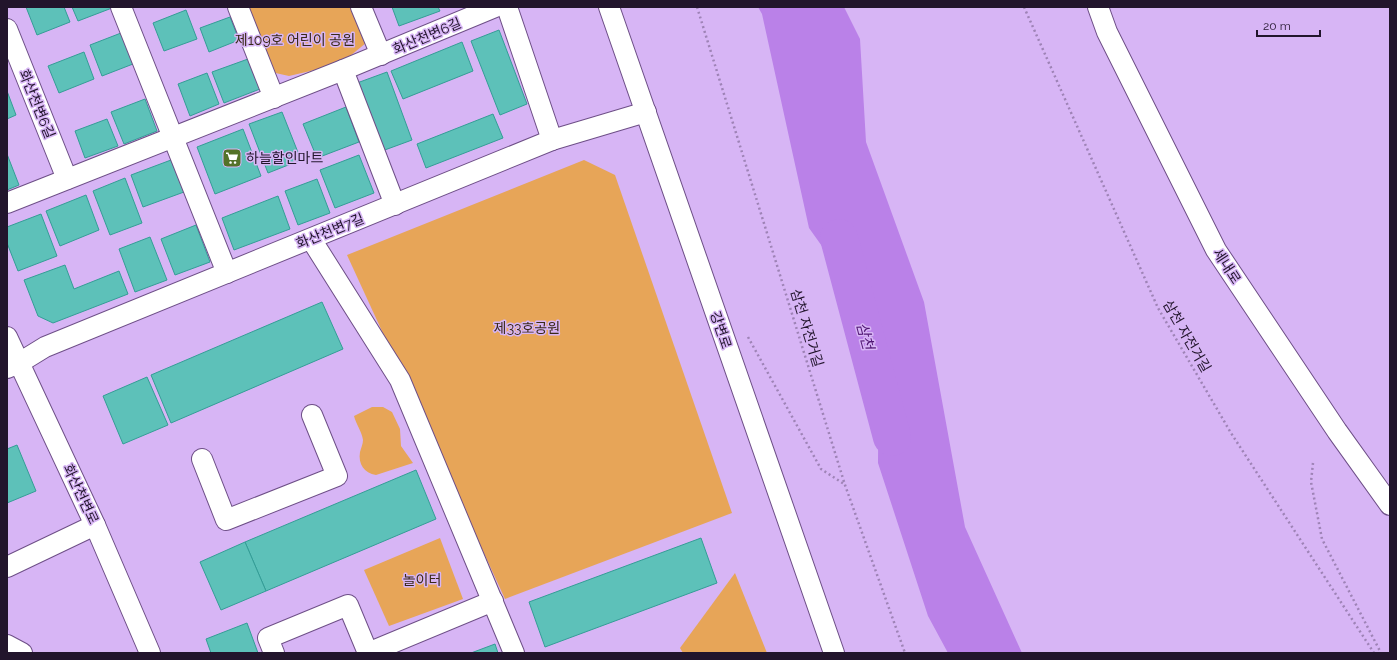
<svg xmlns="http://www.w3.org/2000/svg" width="1397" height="660" viewBox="0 0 1397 660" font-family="Raleway,'Noto Sans KR',sans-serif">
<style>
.green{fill:#e7a558}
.water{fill:#ba81e8}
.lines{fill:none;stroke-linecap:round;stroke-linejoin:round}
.river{stroke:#ba81e8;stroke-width:38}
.building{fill:#5dc1b9;stroke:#349d96}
.minor-casing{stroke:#6e4f87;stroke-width:22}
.path{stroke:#9e83b6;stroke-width:2.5;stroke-dasharray:2 3;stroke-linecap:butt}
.minor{stroke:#fff;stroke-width:20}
.labels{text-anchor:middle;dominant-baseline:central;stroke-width:3;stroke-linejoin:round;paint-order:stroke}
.street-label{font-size:14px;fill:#22152c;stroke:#d7b5f5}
.park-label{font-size:14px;fill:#392918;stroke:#d7b5f5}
.poi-label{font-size:14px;fill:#22152c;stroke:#d7b5f5;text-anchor:start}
.water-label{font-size:15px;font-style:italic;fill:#501773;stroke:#d7b5f5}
</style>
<rect width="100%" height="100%" fill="#d7b5f5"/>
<g class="green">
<polygon points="245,7 351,7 366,43 350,56 319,69 289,76 271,72"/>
<polygon points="584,160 615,175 732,513 505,599 347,255"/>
<path d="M372,407H383L392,412L400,429L401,446L413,463L376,475C364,473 358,464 360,452C361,448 363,444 363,440C362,432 356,424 354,416Z"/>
<polygon points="440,538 463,599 389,626 364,570"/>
<polygon points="735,573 767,653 683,653 680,648"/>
</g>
<polygon class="water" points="758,7 844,7 860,39 866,142 924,302 965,527 1022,653 948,653 928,616 878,463 879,326 809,228 762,14"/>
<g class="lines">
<polyline class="river" points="839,238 892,437"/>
</g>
<g class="building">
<polygon points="26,7 64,7 70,22 37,35"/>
<polygon points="72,7 111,7 112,8 78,21"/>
<polygon points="392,7 438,7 440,11 399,26"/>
<polygon points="186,10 197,39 164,51 153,23"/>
<polygon points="230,17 239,40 209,52 200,28"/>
<polygon points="499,30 527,104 500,115 471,41"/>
<polygon points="121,33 133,64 102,76 90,45"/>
<polygon points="462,42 473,71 403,99 391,71"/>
<polygon points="84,52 94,79 59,93 48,66"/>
<polygon points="248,59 260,89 224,103 212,72"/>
<polygon points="387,72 412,140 382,151 357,83"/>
<polygon points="207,73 219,104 190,116 178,84"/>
<polygon points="7,91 16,115 7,119"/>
<polygon points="145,99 157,131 124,144 111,112"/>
<polygon points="346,107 359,142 317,158 303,124"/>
<polygon points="282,112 301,160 268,173 249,124"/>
<polygon points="493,114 503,138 426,168 417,144"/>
<polygon points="107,119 118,146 85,158 75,131"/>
<polygon points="243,129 261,176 215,194 197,147"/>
<polygon points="7,154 19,185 7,190"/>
<polygon points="359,155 374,193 335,208 320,170"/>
<polygon points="171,160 184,192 143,207 131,175"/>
<polygon points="125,178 142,223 110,235 93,191"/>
<polygon points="317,179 330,213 298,225 285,191"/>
<polygon points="86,195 99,230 60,246 46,211"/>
<polygon points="278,196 290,229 234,250 222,218"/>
<polygon points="41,214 57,256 18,271 7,243 7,227"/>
<polygon points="196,225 210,262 175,275 161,239"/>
<polygon points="150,237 167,280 135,292 119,249"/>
<polygon points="65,265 74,289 119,271 128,294 53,323 38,316 24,280"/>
<polygon points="322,302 343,349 171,423 151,375"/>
<polygon points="147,377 168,425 123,444 103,396"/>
<polygon points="17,445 36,491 7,503 7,449"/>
<polygon points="416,470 436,519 266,591 245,542"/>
<polygon points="701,538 717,583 545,647 529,602"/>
<polygon points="245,542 266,591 221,610 200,562"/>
<polygon points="247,623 258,653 211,653 206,639"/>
<polygon points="495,644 498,653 471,653"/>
</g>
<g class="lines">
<defs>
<g id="minor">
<polyline points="121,7 227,273"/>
<polyline points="238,7 274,98"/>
<polyline points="361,7 381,55"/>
<polyline points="507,7 552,140"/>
<polyline points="609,7 834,653"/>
<polyline points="1098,7 1107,32 1216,250 1337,431 1390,505"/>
<polyline points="7,29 67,179"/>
<polyline points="343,70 395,205"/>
<polyline points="7,203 343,70 495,7"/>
<polyline points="311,239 400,380 514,653"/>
<polyline points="7,337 95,525 150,653"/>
<polyline points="7,368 19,363 45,347 552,140 646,112"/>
<polyline points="202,459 226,520 337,476 312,415"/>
<polyline points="7,567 95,525"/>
<polyline points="7,645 22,653"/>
<polyline points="274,653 268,638 348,605 368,653"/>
<polyline points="368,653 493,601"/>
</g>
</defs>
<use href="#minor" class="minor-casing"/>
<g class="path">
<polyline points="697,7 845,485 905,653"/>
<polyline points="1024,7 1158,308 1231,433 1374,653"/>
<polyline points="748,337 821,469 844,484"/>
<polyline points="1313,463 1311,482 1322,539 1381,653"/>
</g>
<use href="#minor" class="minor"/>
</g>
<defs>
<symbol id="supermarket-square" viewBox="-11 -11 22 22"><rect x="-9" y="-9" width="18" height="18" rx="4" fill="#547228" stroke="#d7b5f5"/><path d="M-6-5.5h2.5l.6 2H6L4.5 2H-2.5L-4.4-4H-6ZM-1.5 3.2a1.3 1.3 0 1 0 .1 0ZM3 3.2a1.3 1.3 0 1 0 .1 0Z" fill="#fff"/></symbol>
</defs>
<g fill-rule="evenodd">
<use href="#supermarket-square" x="221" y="147" width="22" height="22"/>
</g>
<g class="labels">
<g class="street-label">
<text transform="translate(427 36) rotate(-23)">화산천변6길</text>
<text transform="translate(37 104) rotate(68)">화산천변6길</text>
<text transform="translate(330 231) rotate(-22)">화산천변7길</text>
<text transform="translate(1227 266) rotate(57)">세내로</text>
<text transform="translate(807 328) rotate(73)">삼천 자전거길</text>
<text transform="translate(721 330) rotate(71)">강변로</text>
<text transform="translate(1187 336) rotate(60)">삼천 자전거길</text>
<text transform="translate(81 494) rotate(65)">화산천변로</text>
</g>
<g class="park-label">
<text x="295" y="40">제109호 어린이 공원</text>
<text x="527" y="328">제33호공원</text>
<text x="422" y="580">놀이터</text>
</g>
<g class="poi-label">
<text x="246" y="158">하늘할인마트</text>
</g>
<g class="water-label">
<text transform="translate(865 336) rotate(75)">삼천</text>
</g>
</g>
<rect width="1397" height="660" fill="none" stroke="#22152c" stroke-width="16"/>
<path d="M1257 30v6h63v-6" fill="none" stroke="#22152c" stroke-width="2"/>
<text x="1263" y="30" font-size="12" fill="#22152c" stroke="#d7b5f5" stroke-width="3" paint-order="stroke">20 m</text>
</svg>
